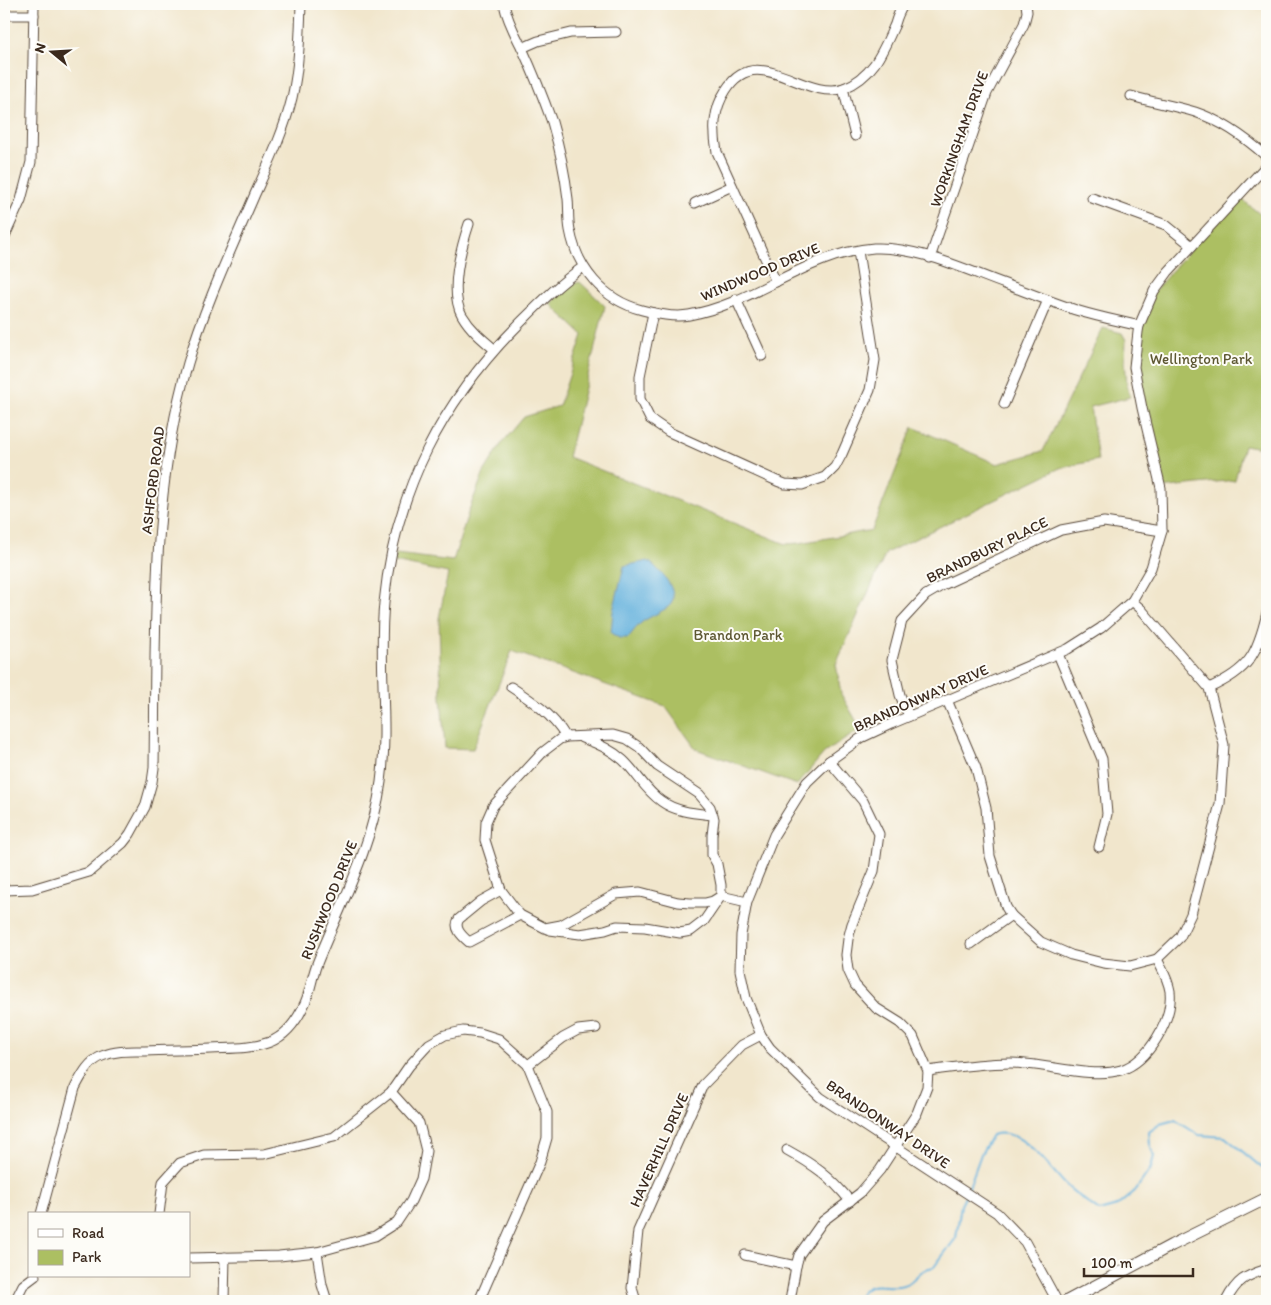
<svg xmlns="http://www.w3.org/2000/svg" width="1271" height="1305" viewBox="0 0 1271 1305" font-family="Itim,sans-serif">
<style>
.green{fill:#acbf62;stroke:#747440}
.water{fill:#63b1dd;stroke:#4f6e7e}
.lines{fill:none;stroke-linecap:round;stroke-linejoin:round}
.stream{stroke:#63b1dd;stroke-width:2}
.minor-casing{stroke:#564638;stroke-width:11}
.major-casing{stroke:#564638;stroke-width:13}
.minor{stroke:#fff;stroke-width:9}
.major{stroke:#fff;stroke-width:11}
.labels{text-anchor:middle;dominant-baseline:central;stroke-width:4;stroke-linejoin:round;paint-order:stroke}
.street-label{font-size:15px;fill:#3b2a1e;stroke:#fdfcf7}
.park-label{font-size:15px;fill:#5d5732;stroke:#fdfcf7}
</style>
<rect width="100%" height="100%" fill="#fdfcf7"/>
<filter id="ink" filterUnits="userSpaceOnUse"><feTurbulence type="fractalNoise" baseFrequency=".02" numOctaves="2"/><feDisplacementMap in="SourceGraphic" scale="10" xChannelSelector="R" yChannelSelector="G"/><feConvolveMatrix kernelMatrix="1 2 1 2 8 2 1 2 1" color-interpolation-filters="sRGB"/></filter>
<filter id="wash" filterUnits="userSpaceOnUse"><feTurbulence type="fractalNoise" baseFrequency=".0096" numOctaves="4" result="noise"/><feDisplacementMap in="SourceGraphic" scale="20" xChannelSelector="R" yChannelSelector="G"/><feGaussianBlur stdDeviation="1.12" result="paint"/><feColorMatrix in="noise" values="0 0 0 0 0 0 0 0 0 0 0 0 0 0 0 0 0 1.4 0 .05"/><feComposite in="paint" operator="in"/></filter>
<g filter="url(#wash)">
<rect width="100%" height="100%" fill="#f1e6cc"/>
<g class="green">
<polygon points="1238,196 1267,220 1267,449 1244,445 1235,480 1161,488 1134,367 1138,332 1154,291"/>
<polygon points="580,282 605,306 568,457 786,544 800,543 872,530 913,427 997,464 1043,451 1103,328 1122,333 1126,340 1125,362 1127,384 1130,397 1090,407 1098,460 1060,468 886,553 836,664 841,694 861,729 824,753 797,785 696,749 665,706 512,651 473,749 445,748 441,697 439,618 448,573 394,562 396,554 453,561 469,510 484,472 502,443 524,417 559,406 583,335 550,304 569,285"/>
</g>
<path class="water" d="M648,561C658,568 680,590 671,604C667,610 648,617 641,623C636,627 632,633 628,638H619L611,633L613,611L624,566Z"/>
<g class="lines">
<g class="stream">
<path d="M968,1190L981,1154L992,1135C1023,1125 1049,1169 1068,1187C1078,1196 1089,1203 1099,1211L1117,1206L1135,1191L1151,1168L1154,1156L1150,1144L1149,1132L1160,1124L1175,1120L1199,1135L1225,1137L1267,1172"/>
<path d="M857,1301C868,1275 886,1291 904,1285C916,1281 918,1269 934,1267L956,1238L961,1205L965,1197"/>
</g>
</g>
</g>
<g filter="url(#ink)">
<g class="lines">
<defs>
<g id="minor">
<path d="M504,4C507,20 515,34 522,48C533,72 543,97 552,122C559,146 565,173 568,199C569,209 568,220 570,230C577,268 603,300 642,310C657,314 674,318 689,315C754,304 807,253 874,248C916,246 966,270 1005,284C1029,293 1054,303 1079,311C1099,317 1119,321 1139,326"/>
<polyline points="4,15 34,15"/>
<polyline points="522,48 538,41 571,33 616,32"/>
<polyline points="843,88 855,136"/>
<path d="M1131,96C1152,102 1175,106 1195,112C1222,121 1246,138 1267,157"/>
<polyline points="1092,198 1166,225 1192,246"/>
<polyline points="695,203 732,186"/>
<path d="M469,224C461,248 449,292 462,315C470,329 482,339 494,349"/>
<polyline points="4,238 21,200 31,162 34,4"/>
<polyline points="930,258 987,93 1024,24 1027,12 1026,4"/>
<path d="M776,282L717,152C713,130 713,110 726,90C757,40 804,102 844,88C873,77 883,51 895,24C897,17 900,10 904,4"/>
<polyline points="736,299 762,356"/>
<polyline points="653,313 640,376 640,399 650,419 669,432 777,481 785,484 802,485 825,477 835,467 842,454 870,390 875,360 858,251"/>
<polyline points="1004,404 1048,300"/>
<polyline points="1058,654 1102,759 1107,814 1099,847"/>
<path d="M511,687C534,702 552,714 566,737"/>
<path d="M1209,688C1249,670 1257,655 1267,613"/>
<polyline points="947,700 976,768 986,808 990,856 1006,907 1011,915 1041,942 1071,955 1103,963 1130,966 1157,959 1180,937 1191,914 1220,804 1224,745 1209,688 1141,609 1132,601"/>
<polyline points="909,716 900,695 892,660 902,621 926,595 943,585 1061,530 1104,522 1162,531"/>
<path d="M582,738C597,743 612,750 623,760C637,773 645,790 661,801C676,812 695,813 713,815"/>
<path d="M4,890L32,889L89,872L123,843L130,834L145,807L152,782L154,768C156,633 150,495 188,363C205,305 231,250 255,194C269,163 284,131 292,98C299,67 300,36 301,4"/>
<path d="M501,890L481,901L459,919C453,928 462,936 469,942L520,915"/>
<polyline points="545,928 550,930 580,934 605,930 617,926 645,927 680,933 691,931 704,921 721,896 721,885 717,864 712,855 712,835 714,819 710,807 699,794 657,766 639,747 627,739 613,735 566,737 560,739 543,752 493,806 486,822 485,840 501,890 520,915 545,928 561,925 616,894 640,892 678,902 690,903 705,903 713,901 721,896 747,902"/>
<polyline points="971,944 1011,915"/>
<polyline points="528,1065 563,1038 578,1030 596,1028"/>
<path d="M928,1071C955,1067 984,1063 1011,1063C1044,1063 1091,1079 1121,1070C1149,1061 1173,1019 1170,991C1168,979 1162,969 1157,959"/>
<path d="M787,1150C814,1165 830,1176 850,1201"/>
<path d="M41,1214L75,1088C82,1075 88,1062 102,1056C116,1050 131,1051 145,1051C167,1050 189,1050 211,1049C230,1048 251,1049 270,1042C287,1035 298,1019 305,1003C311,990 312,975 318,961C342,902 372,847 381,782C389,723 378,663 384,603C395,490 442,401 522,321C542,301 560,283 583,267"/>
<polyline points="159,1214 163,1182 180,1163 204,1155 264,1154 334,1137 391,1092 409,1066 429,1044 445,1035 463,1031 480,1033 499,1039 528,1065 547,1112 547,1138 540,1162 479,1301"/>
<polyline points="317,1252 322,1285 327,1301"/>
<polyline points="745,1255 796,1266"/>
<polyline points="189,1258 279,1256 317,1252 375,1236 397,1222 411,1201 421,1179 426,1151 419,1123 391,1092"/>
<polyline points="15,1301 23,1285 35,1276"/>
<polyline points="224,1301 225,1257"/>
<polyline points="636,1301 632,1288 638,1231 703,1085 742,1045 761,1035"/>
<polyline points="790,1301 796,1266 799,1255 823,1221 860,1193 880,1170 917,1113 927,1087 928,1071 913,1036 900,1023 876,1008 855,985 848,970 846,955 848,939 852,924 874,871 879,834 863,801 829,761"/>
<polyline points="1057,1301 1025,1242 997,1213 820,1097 770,1048 761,1035 746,998 740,970 741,935 747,902 774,835 807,782 829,761 861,738 891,724 1068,649 1101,628 1132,601 1151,568 1162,531 1161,488 1142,408 1134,367 1138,332 1139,326 1154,291 1168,272 1267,165"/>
<path d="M1226,1301C1237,1280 1245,1276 1267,1269"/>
</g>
<polyline id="major" points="1067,1301 1172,1245 1267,1198"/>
</defs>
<use href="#minor" class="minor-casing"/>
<use href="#major" class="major-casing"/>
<use href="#minor" class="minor"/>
<use href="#major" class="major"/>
</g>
</g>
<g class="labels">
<g class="street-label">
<text transform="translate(959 139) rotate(-70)">WORKINGHAM DRIVE</text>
<text transform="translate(760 272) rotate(-23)">WINDWOOD DRIVE</text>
<text transform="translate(153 480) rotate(-83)">ASHFORD ROAD</text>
<text transform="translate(987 550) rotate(-26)">BRANDBURY PLACE</text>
<text transform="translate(921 698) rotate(-24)">BRANDONWAY DRIVE</text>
<text transform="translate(329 900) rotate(-68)">RUSHWOOD DRIVE</text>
<text transform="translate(888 1124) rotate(34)">BRANDONWAY DRIVE</text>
<text transform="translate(659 1150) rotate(-66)">HAVERHILL DRIVE</text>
</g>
<g class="park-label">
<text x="1201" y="359">Wellington Park</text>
<text x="738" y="635">Brandon Park</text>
</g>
</g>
<rect width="1271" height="1305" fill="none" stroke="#fdfcf7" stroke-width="20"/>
<rect x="28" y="1212" width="162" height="65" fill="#fdfcf7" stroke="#afa8a0"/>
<rect x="38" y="1229" width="25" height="8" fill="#ffffff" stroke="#afa8a0"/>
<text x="72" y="1238" font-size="15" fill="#3b2a1e">Road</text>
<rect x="38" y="1250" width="25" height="15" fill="#acbf62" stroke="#afa8a0"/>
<text x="72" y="1262" font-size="15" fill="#3b2a1e">Park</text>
<g transform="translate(52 52) rotate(288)" stroke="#fdfcf7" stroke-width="4" paint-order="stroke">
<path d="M0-4L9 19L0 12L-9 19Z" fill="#3b2a1e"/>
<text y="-8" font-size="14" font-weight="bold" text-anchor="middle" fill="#3b2a1e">N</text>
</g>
<path d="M1084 1268v8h109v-8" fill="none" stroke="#3b2a1e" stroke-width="2.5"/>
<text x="1091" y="1268" font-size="15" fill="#3b2a1e" stroke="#fdfcf7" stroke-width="4" paint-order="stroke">100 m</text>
</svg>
